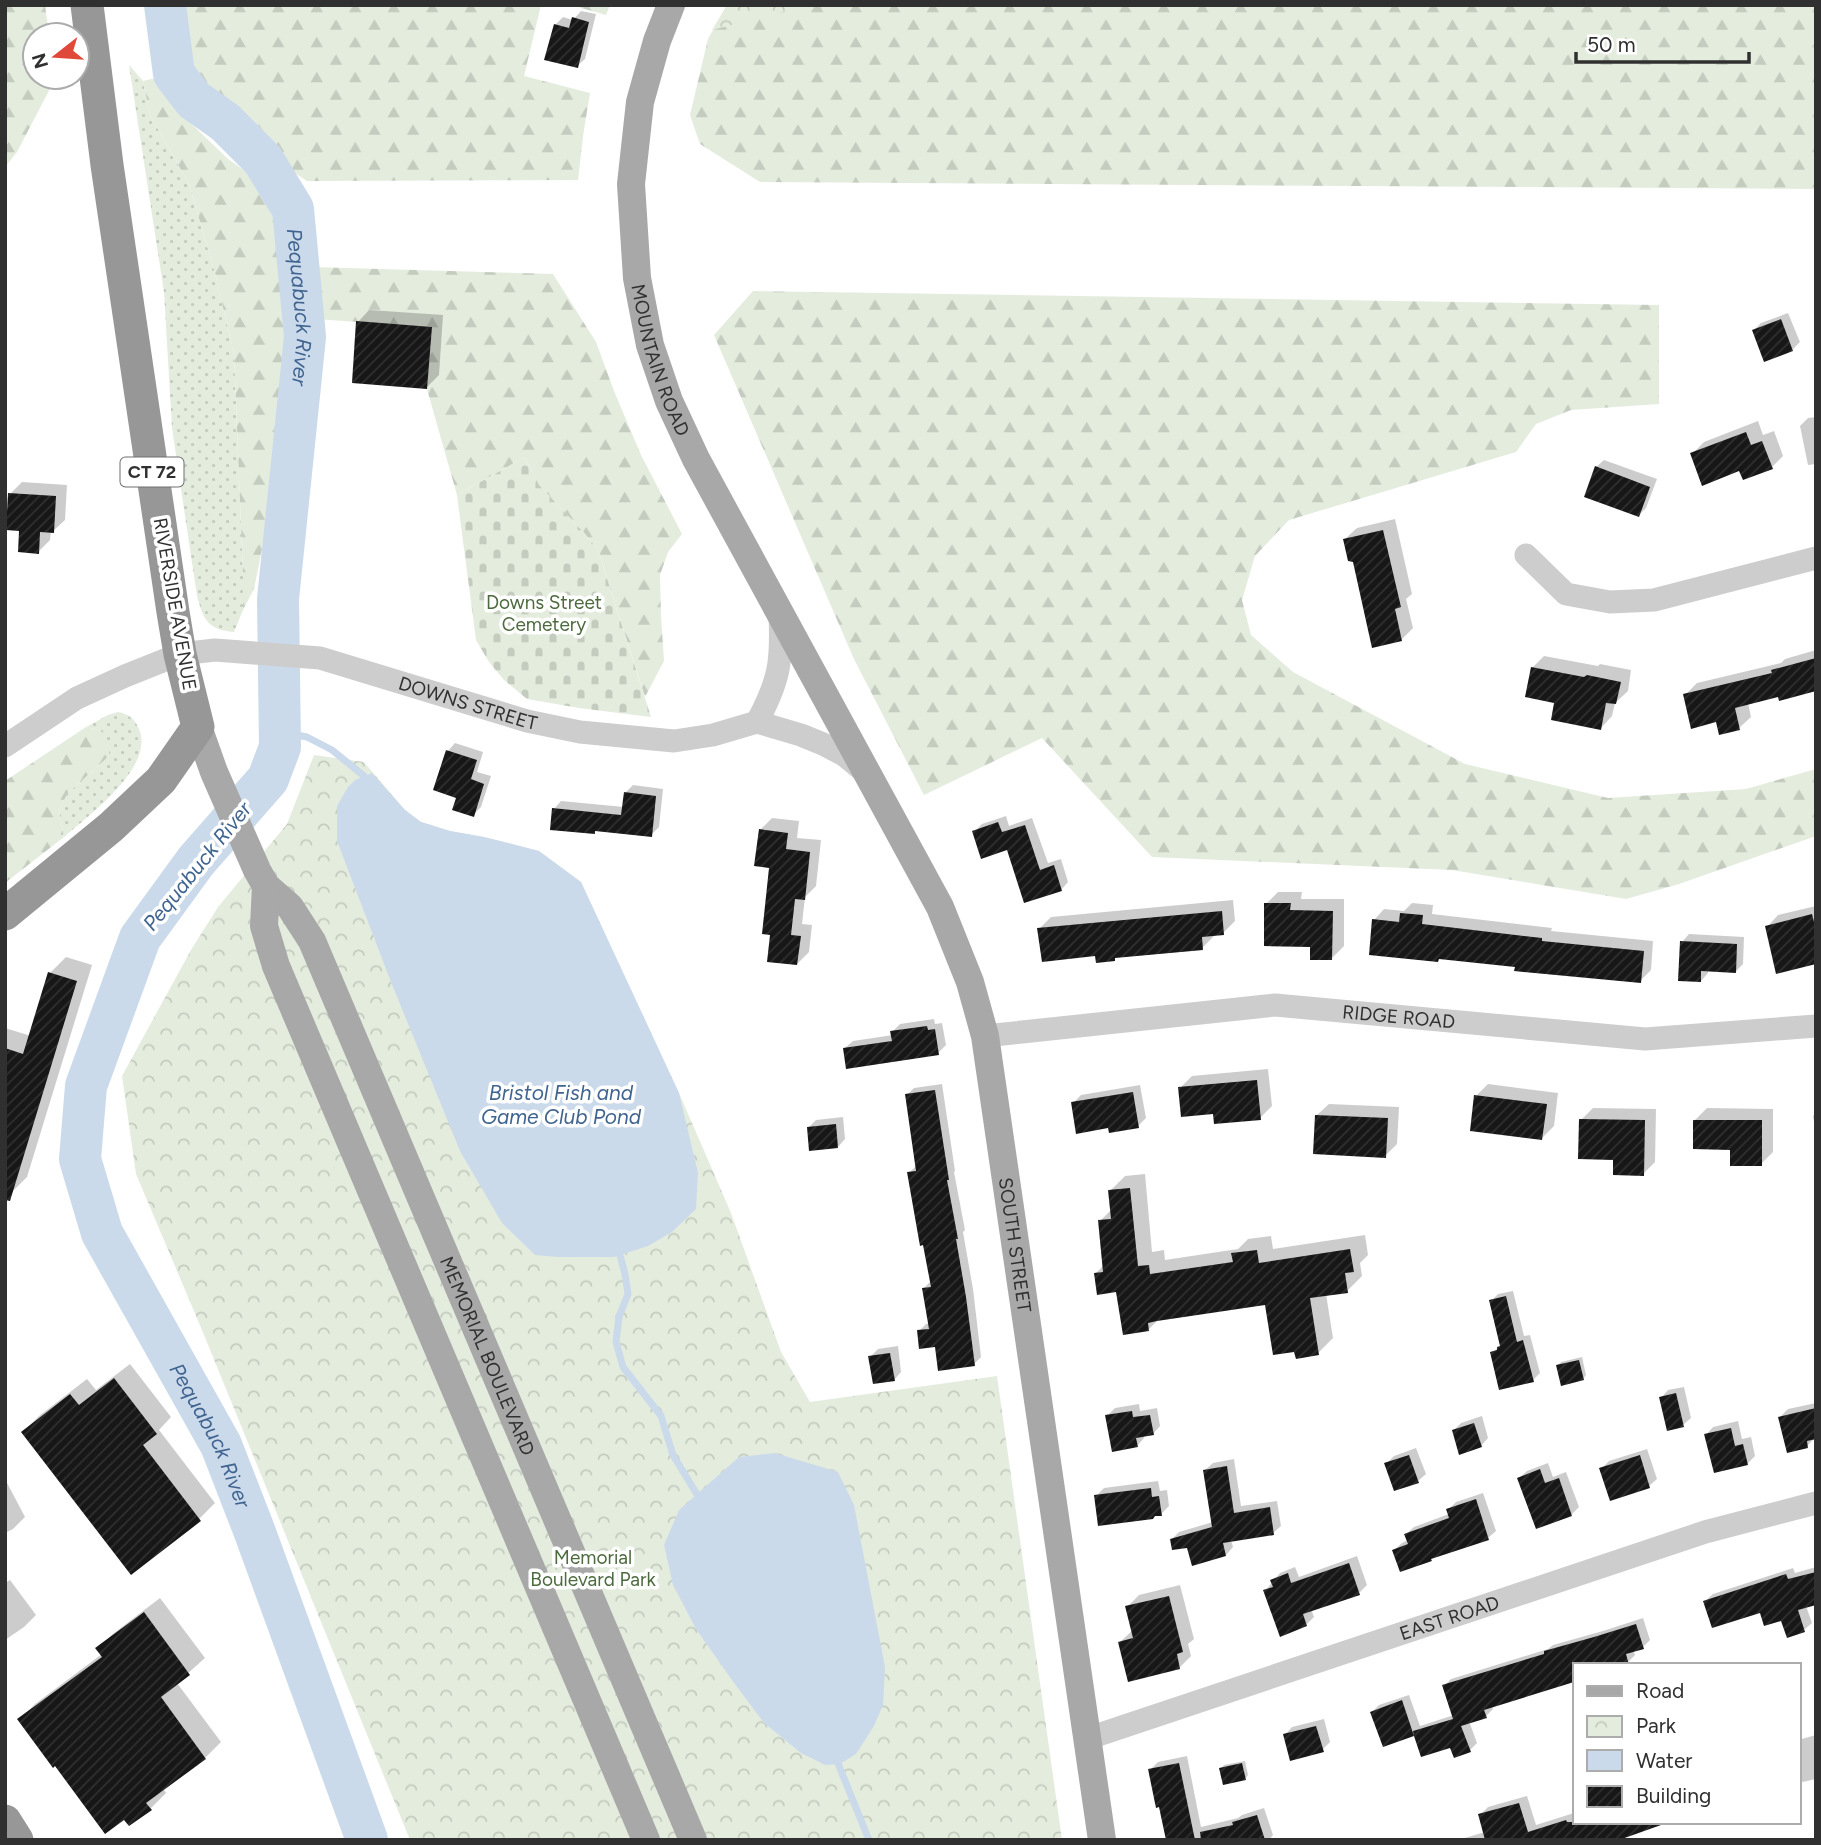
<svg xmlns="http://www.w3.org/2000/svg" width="1821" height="1845" viewBox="0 0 1821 1845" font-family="Figtree,sans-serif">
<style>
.grass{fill:url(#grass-dots)}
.forest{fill:url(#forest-firs)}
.cemetery{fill:url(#cemetery-stones)}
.park{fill:url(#park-crowns)}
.water{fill:#cbdaeb}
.shadow{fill:#0003}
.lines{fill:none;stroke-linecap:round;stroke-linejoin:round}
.stream{stroke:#cbdaeb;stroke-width:7}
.river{stroke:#cbdaeb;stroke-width:42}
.building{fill:url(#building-hatch)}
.minor{stroke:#cdcdcd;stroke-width:23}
.major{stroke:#a8a8a8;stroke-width:28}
.highway{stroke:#979797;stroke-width:33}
.labels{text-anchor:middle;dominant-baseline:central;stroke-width:7;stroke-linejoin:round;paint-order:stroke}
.shield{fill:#fff;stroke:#6e6e6e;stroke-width:2}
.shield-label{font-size:18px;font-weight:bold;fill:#303030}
.street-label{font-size:19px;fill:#303030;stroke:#fff}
.park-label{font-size:19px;fill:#4c6a3e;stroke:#fff}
.water-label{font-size:21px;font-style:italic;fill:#406490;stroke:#fff}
</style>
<defs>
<pattern id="grass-dots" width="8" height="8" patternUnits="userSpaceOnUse" patternTransform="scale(1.75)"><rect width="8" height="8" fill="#e4ecde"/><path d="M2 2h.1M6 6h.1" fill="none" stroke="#c4cbbf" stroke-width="1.8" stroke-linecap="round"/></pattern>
<pattern id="forest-firs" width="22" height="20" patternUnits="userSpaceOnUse" patternTransform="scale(1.75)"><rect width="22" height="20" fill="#e4ecde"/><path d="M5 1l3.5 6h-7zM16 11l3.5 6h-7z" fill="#c4cbbf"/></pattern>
<pattern id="cemetery-stones" width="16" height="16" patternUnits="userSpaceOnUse" patternTransform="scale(1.75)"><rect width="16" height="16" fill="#e4ecde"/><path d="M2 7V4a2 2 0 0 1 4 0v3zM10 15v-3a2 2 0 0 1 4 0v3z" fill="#c4cbbf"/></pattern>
<pattern id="park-crowns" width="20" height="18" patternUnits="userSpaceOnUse" patternTransform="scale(1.75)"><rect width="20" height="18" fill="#e4ecde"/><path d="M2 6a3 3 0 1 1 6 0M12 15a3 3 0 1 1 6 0" fill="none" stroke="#c4cbbf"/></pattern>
<pattern id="building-hatch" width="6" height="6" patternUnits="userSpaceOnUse" patternTransform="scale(1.75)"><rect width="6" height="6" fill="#171717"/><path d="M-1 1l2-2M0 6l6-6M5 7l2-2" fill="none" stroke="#303030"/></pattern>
</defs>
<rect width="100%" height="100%" fill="#fff"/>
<g class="grass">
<path d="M129,65L143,81L150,115L189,184L215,273L234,354L243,575V610L234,632C208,630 203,619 197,596L172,428L164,292Z"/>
<path d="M118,712C128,714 134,718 138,727C158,765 88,816 64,837L59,811L67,794L109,756L101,731L86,727L108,715Z"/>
</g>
<g class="forest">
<polygon points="5,5 45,5 49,35 35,35 35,77 53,77 54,81 17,152 5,167"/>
<polygon points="175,5 541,5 524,76 590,93 583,136 578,180 307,181 286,167 255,130 229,104 199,81 180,49"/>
<polygon points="571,5 610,5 606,15"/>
<polygon points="727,5 1816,5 1816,189 760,182 700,144 690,115 708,39"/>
<polygon points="156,78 174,107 228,159 248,173 266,196 278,228 290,289 293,337 282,427 265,534 254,589 243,610 243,575 234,354 215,273 189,184 150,115 143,81"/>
<polygon points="312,267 553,274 596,342 614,391 641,455 682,534 668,552 660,575 661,616 664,661 645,697 598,550 585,534 539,485 525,457 457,495 427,389 432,327 315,319"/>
<polygon points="753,291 1659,305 1659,404 1571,410 1536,424 1516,452 1289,520 1255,556 1242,600 1251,635 1293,672 1465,764 1608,798 1746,789 1816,769 1816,836 1679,884 1626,899 1452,870 1152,857 1042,738 924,795 854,659 714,335"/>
<polygon points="86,727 101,731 109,743 109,756 67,794 59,811 64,837 5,883 5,781"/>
</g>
<polygon class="cemetery" points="525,457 539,485 585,534 598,550 651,717 579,708 527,699 504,680 489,662 476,640 457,495"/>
<g class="park">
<polygon points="727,5 809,5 712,30"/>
<polygon points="314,755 364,762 405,810 421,822 450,831 484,837 539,851 581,882 679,1093 731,1213 781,1352 810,1402 997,1376 1062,1840 410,1840 202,1330 136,1174 122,1076 191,950 218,907 287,824"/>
</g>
<g class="water">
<polygon points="372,773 405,810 421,822 450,831 484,837 539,851 581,882 679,1093 698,1173 696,1209 672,1232 648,1246 614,1257 558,1257 535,1255 502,1223 460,1151 391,982 337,841 337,806 348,787 355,780"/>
<polygon points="775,1453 838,1472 854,1505 885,1667 883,1705 874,1726 856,1754 840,1764 825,1765 801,1753 764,1723 732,1680 696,1629 673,1585 664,1545 679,1510 739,1457"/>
</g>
<g class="shadow">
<polygon points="581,11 596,14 585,59 577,66 555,25 563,17 573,20"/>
<polygon points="369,310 443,315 439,375 427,387 358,322"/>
<polygon points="1788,313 1800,342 1792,350 1754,330 1761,323"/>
<polygon points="1816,417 1816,464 1808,465 1800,426 1808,418"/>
<polygon points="1758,421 1763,435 1774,431 1783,456 1772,467 1741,469 1692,454 1704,442"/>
<polygon points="1604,460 1657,479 1646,508 1639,515 1596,467"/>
<polygon points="22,482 67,485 65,520 53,531 51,531 50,540 38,552 21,529 10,494"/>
<polygon points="1395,519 1412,594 1406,599 1413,628 1401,640 1354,561 1345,539 1357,528"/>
<polygon points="1816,650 1816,689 1779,695 1748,703 1751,717 1739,728 1718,720 1685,695 1697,683 1781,663 1785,659"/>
<polygon points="1544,656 1598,666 1600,664 1631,670 1628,691 1615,703 1612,716 1601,728 1556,701 1532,668"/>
<polygon points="455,743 483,752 477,772 491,776 481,807 473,815 458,797 448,751"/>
<polygon points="633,785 663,789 659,827 651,835 597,829 594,832 554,809 561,801 624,807 625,793"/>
<polygon points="1006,816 1009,826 1032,818 1048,863 1061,859 1068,882 1061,890 1008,848 974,832 982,824"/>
<polygon points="772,818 799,821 797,838 821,840 816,886 805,897 802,924 812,925 809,952 797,964 771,933 771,866 760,830"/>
<polygon points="1278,892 1302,892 1301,899 1344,899 1344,946 1332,958 1312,945 1266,904"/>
<polygon points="1233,900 1235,921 1223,933 1214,934 1214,936 1202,948 1118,956 1114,959 1097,954 1039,929 1051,917"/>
<polygon points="1412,903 1433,905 1432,914 1552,928 1551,931 1653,941 1651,970 1640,981 1516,966 1374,920 1384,909 1404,911"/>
<polygon points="1816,906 1816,962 1767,927 1778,915"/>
<polygon points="1689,934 1744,937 1743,964 1736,971 1708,970 1708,973 1701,981 1682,942"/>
<polygon points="66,957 92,965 27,1177 11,1193 5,1191 5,1028 31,1036 50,973"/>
<polygon points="934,1019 935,1024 942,1023 946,1045 938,1053 845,1048 853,1041 893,1035 892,1032 900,1024"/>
<polygon points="1268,1069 1272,1106 1260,1118 1215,1112 1180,1088 1192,1076"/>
<polygon points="942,1084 955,1171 954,1172 965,1230 963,1232 973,1289 981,1357 974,1364 936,1345 919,1331 926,1324 930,1323 923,1289 931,1281 909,1173 917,1165 907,1095 914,1088"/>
<polygon points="1488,1084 1558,1093 1554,1126 1542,1138 1476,1096"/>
<polygon points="1140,1085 1146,1118 1138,1126 1073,1103 1081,1095"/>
<polygon points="1329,1104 1399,1107 1397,1144 1385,1156 1317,1115"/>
<polygon points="1593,1108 1656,1109 1655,1162 1643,1174 1615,1158 1581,1120"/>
<polygon points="1707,1108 1773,1109 1773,1152 1761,1164 1732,1148 1695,1120"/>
<polygon points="1816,1112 1816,1132 1813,1116"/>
<polygon points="843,1117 845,1139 838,1147 808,1128 816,1120"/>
<polygon points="1145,1174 1152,1252 1164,1250 1165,1260 1238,1249 1248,1239 1271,1236 1273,1249 1365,1235 1368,1255 1360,1263 1362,1276 1347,1291 1326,1294 1333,1338 1318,1353 1296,1350 1267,1303 1158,1320 1148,1330 1118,1290 1095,1274 1104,1265 1100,1221 1112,1209 1110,1191 1125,1176"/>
<polygon points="1513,1291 1524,1336 1530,1335 1540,1373 1533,1380 1492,1353 1501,1345 1491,1301 1498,1294"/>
<polygon points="898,1346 901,1372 894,1380 870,1357 878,1349"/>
<polygon points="1582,1357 1586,1375 1583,1379 1558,1365 1561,1362"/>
<polygon points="130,1364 171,1417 159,1430 215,1503 199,1519 23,1432 39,1416 87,1379 96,1390"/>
<polygon points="1684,1387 1691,1418 1683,1425 1661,1398 1668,1390"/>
<polygon points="1816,1403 1816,1437 1807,1446 1780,1417 1788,1409"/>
<polygon points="1139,1404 1140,1411 1157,1408 1160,1426 1153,1434 1144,1435 1144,1438 1137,1446 1107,1416 1115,1408"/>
<polygon points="1482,1416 1488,1438 1481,1446 1454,1430 1461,1423"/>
<polygon points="1738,1421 1742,1439 1751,1437 1755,1456 1748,1463 1716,1471 1706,1435 1713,1427"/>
<polygon points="1416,1448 1426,1474 1418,1481 1386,1464 1394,1456"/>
<polygon points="1647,1449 1657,1479 1649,1486 1601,1469 1609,1461"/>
<polygon points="1234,1459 1241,1506 1277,1501 1281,1526 1273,1533 1231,1540 1233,1547 1226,1555 1188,1546 1172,1539 1179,1532 1213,1522 1205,1470 1213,1463"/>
<polygon points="1548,1463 1553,1477 1566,1472 1579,1507 1571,1515 1519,1478 1527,1471"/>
<polygon points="5,1479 25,1517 13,1529 5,1533"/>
<polygon points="1158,1481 1160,1491 1167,1490 1169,1506 1161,1514 1155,1515 1096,1496 1104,1488"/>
<polygon points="1483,1493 1496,1531 1488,1538 1434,1557 1431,1559 1394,1550 1402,1543 1408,1540 1406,1534 1414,1527 1449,1514 1448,1510 1456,1502"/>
<polygon points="1357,1556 1367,1585 1359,1593 1311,1609 1314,1617 1306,1625 1265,1591 1280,1573 1295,1567 1299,1577"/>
<polygon points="1816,1567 1816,1603 1806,1606 1812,1623 1804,1630 1782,1619 1762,1611 1705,1601 1713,1594 1793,1568 1795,1573"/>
<polygon points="10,1580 36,1615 24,1627 5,1640 5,1583"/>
<polygon points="1180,1585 1194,1639 1188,1644 1191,1656 1179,1668 1120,1642 1133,1630 1127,1607 1139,1595"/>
<polygon points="160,1598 205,1658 177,1683 221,1742 205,1758 163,1788 166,1793 151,1808 20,1719 35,1704 102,1654 98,1648 114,1633"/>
<polygon points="1643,1618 1650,1640 1643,1647 1633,1650 1635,1655 1628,1662 1574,1665 1574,1680 1492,1705 1493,1709 1486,1716 1469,1721 1477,1743 1470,1750 1416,1734 1384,1745 1372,1712 1379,1705 1409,1695 1420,1726 1454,1715 1444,1686 1451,1679 1548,1649 1553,1645 1603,1631"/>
<polygon points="1324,1719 1330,1742 1323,1749 1285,1735 1292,1727"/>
<polygon points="1816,1735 1816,1779 1798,1783 1798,1740"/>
<polygon points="1187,1756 1201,1827 1238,1818 1242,1815 1264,1808 1273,1835 1269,1840 1168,1840 1150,1770 1158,1762"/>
<polygon points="1245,1761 1248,1775 1245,1779 1221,1769 1224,1765"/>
<polygon points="1527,1796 1536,1825 1574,1813 1574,1822 1672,1822 1606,1840 1458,1840 1485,1832 1480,1815 1488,1807"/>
</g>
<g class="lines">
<g class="stream">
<polyline points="280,732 307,737 332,750 364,776 367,782"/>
<polyline points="615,1246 620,1255 625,1274 628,1294 619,1317 616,1342 623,1367 661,1416 673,1455 701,1501"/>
<polyline points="835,1756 869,1840"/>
</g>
<path class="river" id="s1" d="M165,5L174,74L194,100L225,122L263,160L293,209L305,337L278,599L280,747L268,779L196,861L140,938L86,1086L80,1159L102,1233L221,1445L254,1530L367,1840"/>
</g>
<g class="building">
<polygon points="572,17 589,22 578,68 544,60 554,24 569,28"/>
<polygon points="1781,319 1793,351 1764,362 1752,330"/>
<polygon points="356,321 432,327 427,389 352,383"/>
<polygon points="1746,432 1751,445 1762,441 1773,469 1743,480 1739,471 1702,486 1690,453"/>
<polygon points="1595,466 1650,487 1639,517 1584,497"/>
<polygon points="8,493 56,496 54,533 40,532 39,554 18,552 19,531 6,530"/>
<polygon points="1383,530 1401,607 1395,609 1402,641 1372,648 1353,562 1348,561 1343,539"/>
<polygon points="1816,658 1816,691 1779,701 1778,697 1735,708 1740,730 1719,735 1716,722 1691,729 1683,694 1772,673 1771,670"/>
<polygon points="1531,667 1584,677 1587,675 1621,682 1616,704 1606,703 1601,730 1551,720 1554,703 1525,697"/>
<polygon points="446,750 477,760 471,779 484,784 474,817 452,810 456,798 433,790"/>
<polygon points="624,792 656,796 652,837 595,831 595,834 550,830 552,808 621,815"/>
<polygon points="998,822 1002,832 1025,825 1040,870 1054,865 1062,891 1024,903 1007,850 981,859 972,831"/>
<polygon points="759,829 788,833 786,849 810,852 805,900 795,899 791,935 801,936 797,965 767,962 770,935 762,934 769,868 754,866"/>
<polygon points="1264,903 1291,903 1290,910 1333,911 1332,960 1310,960 1310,947 1264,946"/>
<polygon points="1222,911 1224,935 1202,937 1203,950 1115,958 1115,961 1096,963 1095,956 1042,962 1037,928"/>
<polygon points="1400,913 1423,915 1422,924 1542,938 1542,941 1644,951 1641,983 1514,971 1515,967 1439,959 1438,962 1369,955 1372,919 1399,922"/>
<polygon points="1812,914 1816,930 1816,964 1776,974 1765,926"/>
<polygon points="1680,941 1737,944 1736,973 1701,971 1701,982 1678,981"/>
<polygon points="48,972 77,981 10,1201 5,1200 5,1048 23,1054"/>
<polygon points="927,1026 928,1030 935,1029 939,1055 846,1069 843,1048 892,1041 890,1031"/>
<polygon points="1257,1080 1261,1120 1214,1124 1213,1114 1181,1117 1178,1087"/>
<polygon points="935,1090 949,1180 947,1180 958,1239 956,1239 966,1297 975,1366 938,1371 935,1347 919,1349 917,1330 929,1329 922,1288 931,1287 923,1245 920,1246 907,1172 916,1171 905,1094"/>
<polygon points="1133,1092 1139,1128 1109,1133 1108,1128 1076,1134 1071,1102"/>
<polygon points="1474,1095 1547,1104 1542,1140 1470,1131"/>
<polygon points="1315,1115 1388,1118 1386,1158 1313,1154"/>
<polygon points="1579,1119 1645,1120 1644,1176 1613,1175 1613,1160 1578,1159"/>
<polygon points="1693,1120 1762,1120 1762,1166 1730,1166 1730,1150 1693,1149"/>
<polygon points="836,1124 838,1148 809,1151 807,1127"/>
<polygon points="1130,1188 1138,1266 1149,1265 1150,1274 1233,1262 1231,1253 1257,1250 1259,1263 1350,1249 1354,1272 1345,1273 1348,1293 1310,1298 1319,1355 1296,1359 1294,1352 1273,1355 1265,1305 1157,1321 1148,1323 1149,1331 1123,1335 1116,1292 1097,1295 1094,1273 1103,1272 1098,1220 1111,1219 1108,1190"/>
<polygon points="1506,1296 1517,1342 1523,1340 1534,1382 1499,1390 1490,1352 1497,1350 1497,1347 1500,1346 1489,1300"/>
<polygon points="890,1353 895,1381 873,1384 868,1356"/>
<polygon points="1579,1360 1584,1380 1561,1386 1556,1365"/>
<polygon points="114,1378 157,1434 143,1445 201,1521 131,1575 21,1432 70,1394 79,1405"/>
<polygon points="1676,1393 1684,1427 1667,1431 1659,1397"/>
<polygon points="1816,1408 1816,1439 1807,1441 1808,1448 1787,1453 1778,1417"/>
<polygon points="1132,1411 1133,1417 1150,1415 1154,1435 1136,1438 1138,1447 1112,1452 1105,1415"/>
<polygon points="1474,1423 1482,1447 1459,1455 1452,1430"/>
<polygon points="1731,1428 1735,1446 1743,1444 1748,1465 1714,1473 1704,1434"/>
<polygon points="1409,1455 1419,1483 1394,1491 1384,1463"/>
<polygon points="1640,1455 1650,1488 1610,1501 1599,1468"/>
<polygon points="1227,1466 1234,1513 1270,1507 1274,1535 1223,1543 1226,1556 1192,1566 1187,1548 1172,1550 1170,1539 1212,1527 1203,1470"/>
<polygon points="1540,1469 1545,1483 1559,1478 1572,1516 1536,1529 1517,1478"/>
<polygon points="1151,1488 1152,1497 1159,1496 1162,1516 1155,1516 1153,1519 1098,1526 1094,1495"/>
<polygon points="1476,1499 1489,1540 1431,1559 1432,1561 1400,1572 1392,1550 1408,1544 1404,1534 1449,1518 1446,1509"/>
<polygon points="1349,1563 1360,1595 1303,1614 1307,1626 1280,1637 1263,1590 1273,1587 1270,1580 1288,1573 1291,1583"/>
<polygon points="1816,1572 1816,1605 1798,1610 1805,1632 1787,1638 1781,1621 1764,1626 1760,1613 1712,1628 1703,1601 1786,1574 1788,1579"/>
<polygon points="1169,1596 1183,1652 1177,1654 1180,1669 1128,1682 1118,1642 1133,1638 1125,1606"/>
<polygon points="144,1612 190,1675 161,1697 206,1759 146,1803 152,1810 129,1826 124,1820 105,1834 55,1766 53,1768 17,1719 102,1657 95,1648"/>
<polygon points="1636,1624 1644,1649 1626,1654 1629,1665 1574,1665 1574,1682 1484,1710 1487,1718 1461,1726 1471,1752 1454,1758 1450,1748 1421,1757 1414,1736 1383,1747 1370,1712 1402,1700 1414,1736 1413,1731 1453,1719 1442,1685 1544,1654 1544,1651 1594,1637"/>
<polygon points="1316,1726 1324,1752 1290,1761 1283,1734"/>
<polygon points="1179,1763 1195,1840 1166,1840 1159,1807 1156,1808 1148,1769"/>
<polygon points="1242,1763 1246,1780 1223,1785 1219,1768"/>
<polygon points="1519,1803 1528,1832 1566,1820 1567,1822 1661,1822 1661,1825 1619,1840 1485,1840 1478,1814"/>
<polygon points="1257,1815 1265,1840 1201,1840 1200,1832 1233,1825 1232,1822"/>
</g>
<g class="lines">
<g class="minor">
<polyline points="1526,555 1566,594 1610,602 1654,600 1816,558"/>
<path d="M757,722C780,679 782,662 780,614"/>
<path id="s2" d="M5,746L77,698L125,676L180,654L215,650L320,658L527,721L580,732L674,741L713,735L757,722L801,735L823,744L844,755L866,773"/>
<path id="s3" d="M985,1036L1275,1005L1645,1039L1816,1026"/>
<path id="s4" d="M1086,1739L1705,1532L1816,1503"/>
</g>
<g class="major">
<path id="s5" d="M671,5L657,41L640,102L631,184L637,278L650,345L669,401L696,459L940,907L970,982L985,1036L1102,1840"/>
<path id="s6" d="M198,727L214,772L257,870L266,886L290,907L312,941L693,1840"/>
<polyline points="266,886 264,926 276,966 646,1840"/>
</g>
<g class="highway">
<polyline points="5,914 111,827 161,780 198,727 180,654 173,612 107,165 87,5"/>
<polyline points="5,1821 17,1840"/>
</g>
</g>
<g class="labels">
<rect class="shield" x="120.5" y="457.5" width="63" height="29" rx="5"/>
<g class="shield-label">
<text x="152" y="472">CT 72</text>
</g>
<g class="street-label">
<text stroke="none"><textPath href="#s5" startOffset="364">MOUNTAIN ROAD</textPath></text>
<text transform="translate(175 604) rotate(80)">RIVERSIDE AVENUE</text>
<text stroke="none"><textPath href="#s2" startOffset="494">DOWNS STREET</textPath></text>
<text stroke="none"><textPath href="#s3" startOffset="416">RIDGE ROAD</textPath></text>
<text stroke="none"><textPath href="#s5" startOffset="1328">SOUTH STREET</textPath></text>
<text stroke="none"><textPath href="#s6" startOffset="696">MEMORIAL BOULEVARD</textPath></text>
<text stroke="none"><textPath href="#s4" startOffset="383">EAST ROAD</textPath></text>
</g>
<g class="park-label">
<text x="544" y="602">Downs Street<tspan x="544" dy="22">Cemetery</tspan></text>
<text x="593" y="1557">Memorial<tspan x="593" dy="22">Boulevard Park</tspan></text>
</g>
<g class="water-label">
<text stroke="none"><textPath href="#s1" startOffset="350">Pequabuck River</textPath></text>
<text transform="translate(197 866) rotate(-51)">Pequabuck River</text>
<text x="561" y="1092">Bristol Fish and<tspan x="561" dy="24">Game Club Pond</tspan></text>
<text stroke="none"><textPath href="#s1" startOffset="1568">Pequabuck River</textPath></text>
</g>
</g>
<rect width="1821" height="1845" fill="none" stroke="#303030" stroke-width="14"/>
<rect x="1573" y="1663" width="228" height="161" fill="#ffffff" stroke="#acacac" stroke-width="2"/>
<rect x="1587" y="1686" width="35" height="10" fill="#a8a8a8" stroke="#acacac" stroke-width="2"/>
<text x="1636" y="1698" font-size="21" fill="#303030">Road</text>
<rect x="1587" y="1716" width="35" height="21" fill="url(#park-crowns)" stroke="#acacac" stroke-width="2"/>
<text x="1636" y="1733" font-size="21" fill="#303030">Park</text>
<rect x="1587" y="1750" width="35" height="21" fill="#cbdaeb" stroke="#acacac" stroke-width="2"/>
<text x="1636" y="1768" font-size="21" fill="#303030">Water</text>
<rect x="1587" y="1786" width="35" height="21" fill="url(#building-hatch)" stroke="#acacac" stroke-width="2"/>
<text x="1636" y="1803" font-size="21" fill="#303030">Building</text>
<g transform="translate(56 56) rotate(253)"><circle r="33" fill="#ffffff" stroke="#acacac" stroke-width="2"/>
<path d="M0-5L12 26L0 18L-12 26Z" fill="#e04839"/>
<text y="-10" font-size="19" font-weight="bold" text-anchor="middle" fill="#303030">N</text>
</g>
<path d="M1576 52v10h173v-10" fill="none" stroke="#303030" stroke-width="3.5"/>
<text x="1587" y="52" font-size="21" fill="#303030" stroke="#ffffff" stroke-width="5" paint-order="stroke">50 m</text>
</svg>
